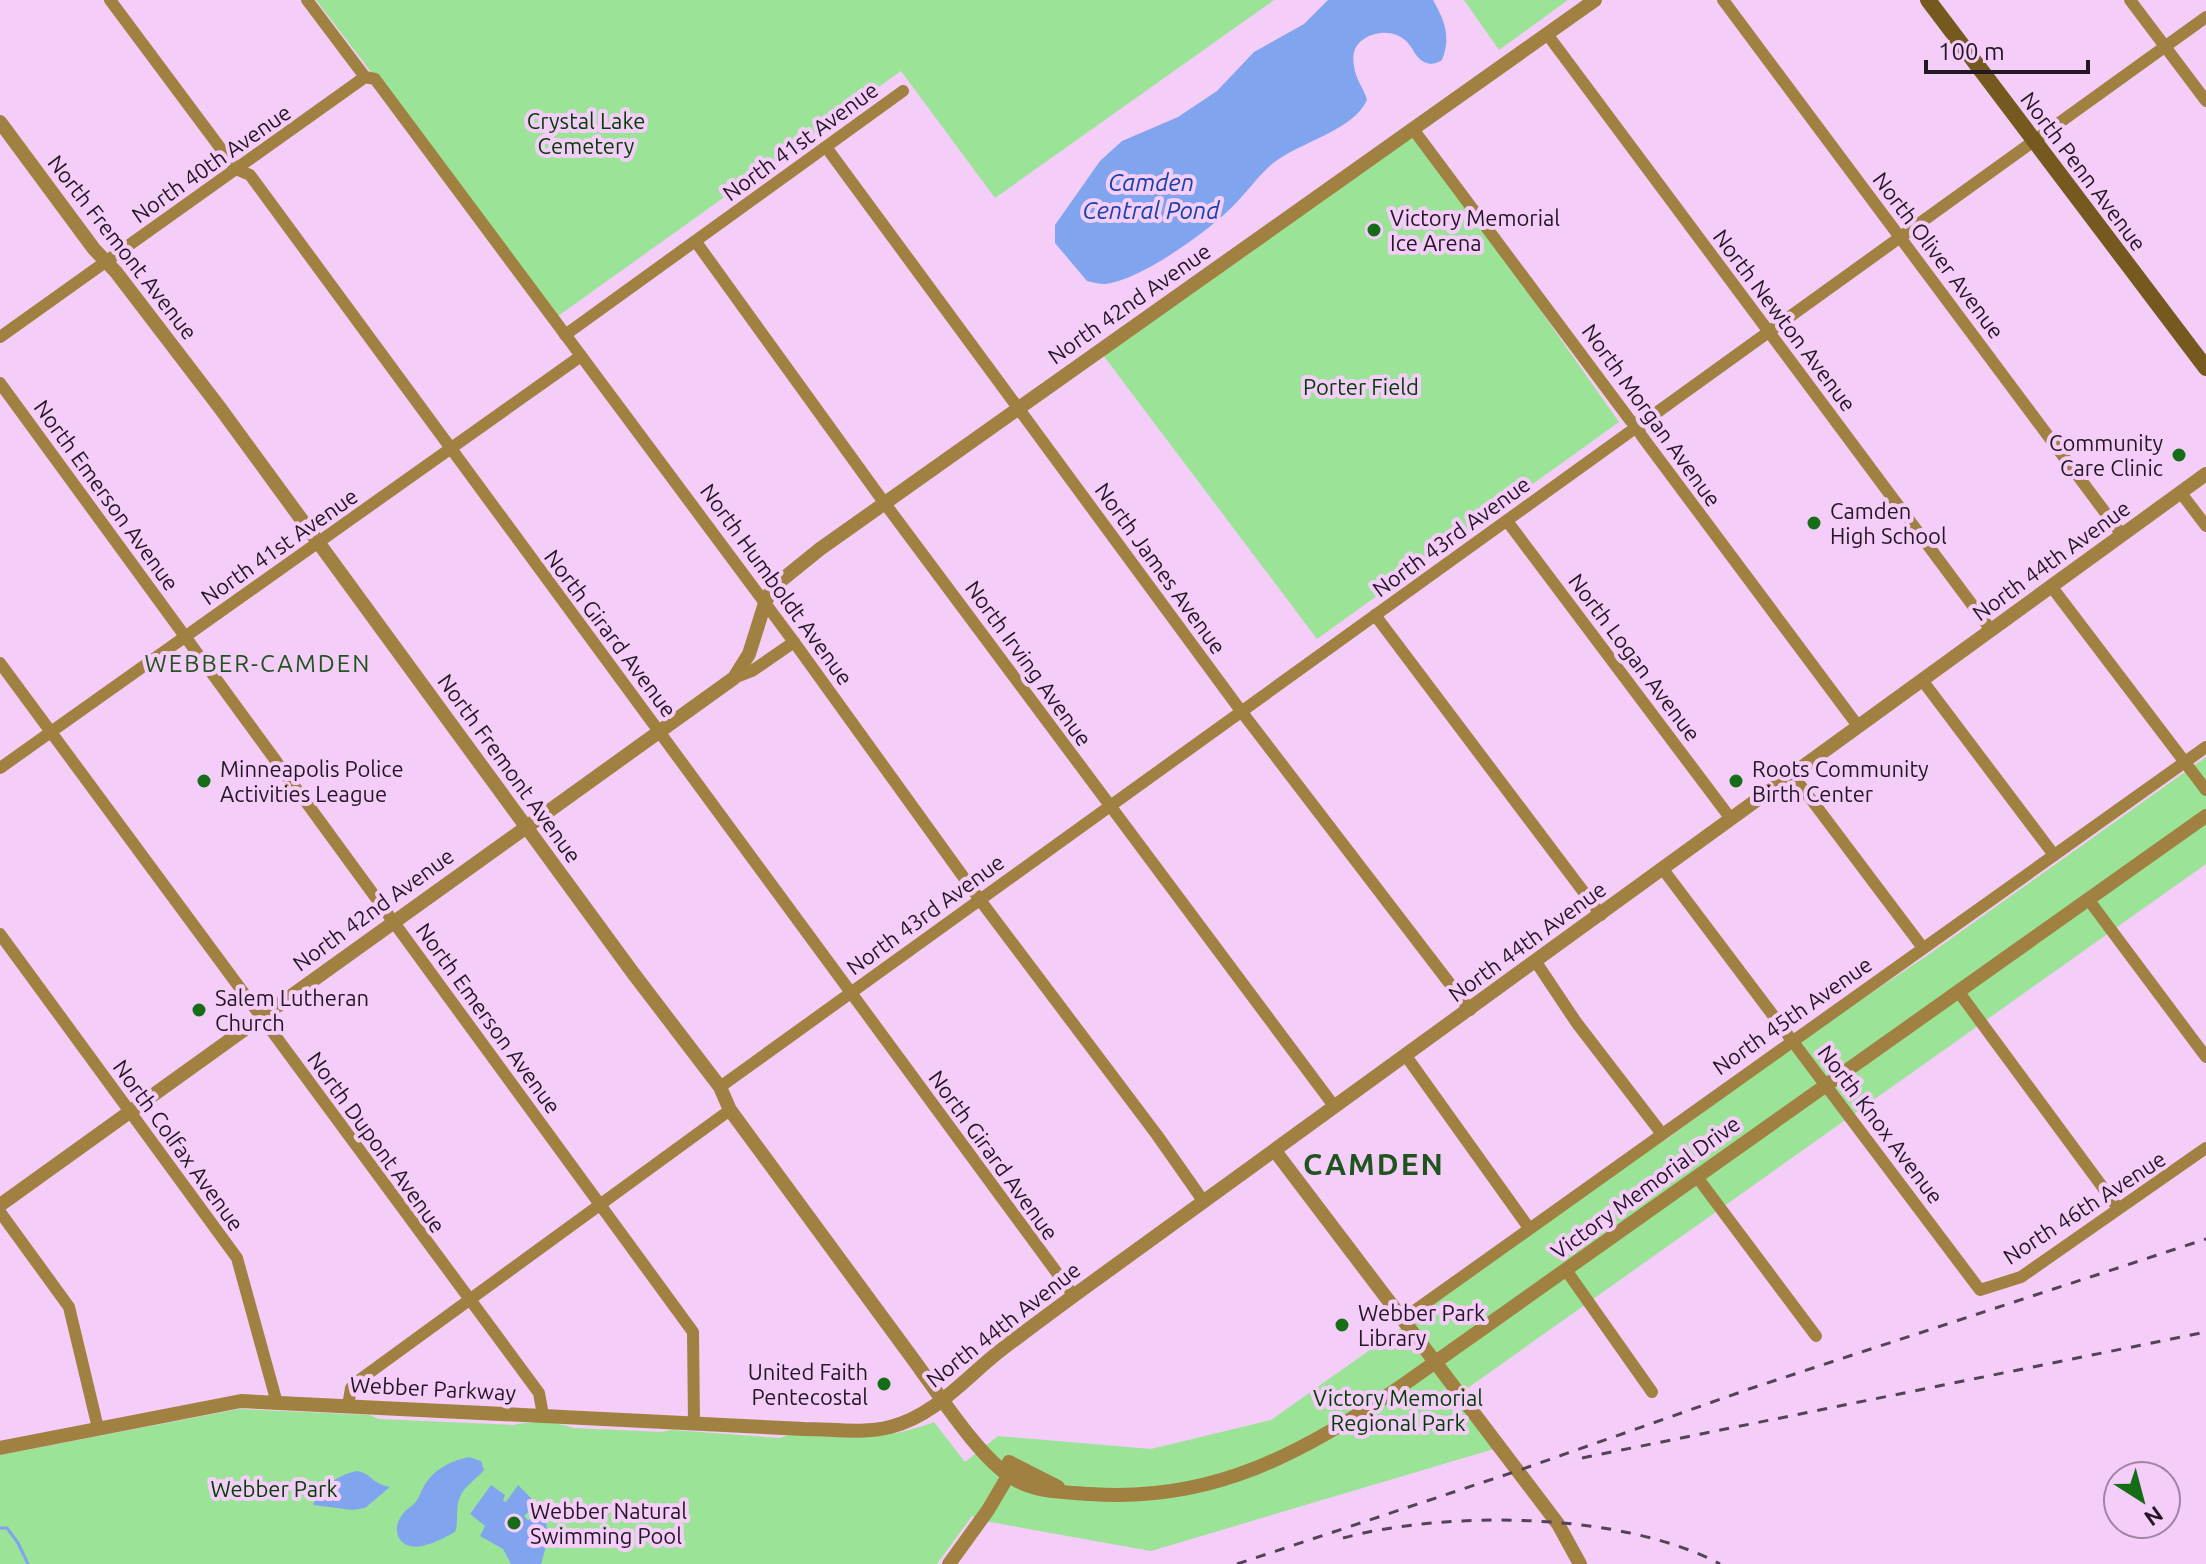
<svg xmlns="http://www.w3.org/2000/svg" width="2206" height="1564" viewBox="0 0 2206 1564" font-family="Ubuntu,sans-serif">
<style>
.green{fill:#9be397}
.water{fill:#80a5ee}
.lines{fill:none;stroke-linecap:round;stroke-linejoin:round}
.stream{stroke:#80a5ee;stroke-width:3}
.minor{stroke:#a18141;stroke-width:12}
.tertiary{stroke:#a18141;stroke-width:14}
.secondary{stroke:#75591f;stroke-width:16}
.rail{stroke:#564258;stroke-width:3;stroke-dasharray:10 10;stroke-linecap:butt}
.poi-dot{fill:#166d17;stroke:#f4cdf8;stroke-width:3}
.labels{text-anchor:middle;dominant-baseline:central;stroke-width:8;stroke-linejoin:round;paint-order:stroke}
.park-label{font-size:22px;fill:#023e04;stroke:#f4cdf8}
.street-label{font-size:22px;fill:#241625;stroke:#f4cdf8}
.poi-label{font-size:22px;fill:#241625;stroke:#f4cdf8;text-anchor:start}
.water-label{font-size:24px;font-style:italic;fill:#1543ab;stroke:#f4cdf8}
.neighbourhood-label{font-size:24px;letter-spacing:2px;fill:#20541f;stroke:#f4cdf8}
.district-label{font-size:30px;font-weight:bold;letter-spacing:2px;fill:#20541f;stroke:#f4cdf8}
</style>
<rect width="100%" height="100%" fill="#f4cdf8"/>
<g class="green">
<polygon points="316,0 1274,0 995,198 901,71 558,316"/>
<polygon points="1464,0 1568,0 1499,50"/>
<polygon points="1413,129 1619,422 1317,639 1100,351"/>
<path d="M2206,757V864L1465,1390L1504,1446L1151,1551L990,1522L972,1516L937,1564H0V1455L239,1409L370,1415L379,1419L513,1425C532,1421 555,1422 574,1428L661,1432L672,1430L780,1438L788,1435C846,1437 878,1443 934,1422L965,1462L998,1436L1151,1449L1271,1420L1408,1323L1613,1170L1667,1139L1795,1044L1928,955Z"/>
</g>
<g class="water">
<path d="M1328,0H1433C1445,21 1451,37 1442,60C1436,64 1431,65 1424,62C1416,58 1414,50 1408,43C1397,30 1377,30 1364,39C1354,45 1352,55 1354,66C1355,79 1364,88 1367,100C1353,131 1299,142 1272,164C1258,176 1247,192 1234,205C1209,231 1141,280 1105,284C1099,284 1092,282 1087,281L1055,243V225L1100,161L1122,141L1178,117L1217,91L1254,52L1304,24Z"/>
<path d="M469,1457L481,1461L484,1470C476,1480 462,1487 459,1500C455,1511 459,1522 455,1532C440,1540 411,1557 399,1538C395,1530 397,1522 402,1515C405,1510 411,1507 415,1503C419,1498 421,1491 424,1486C434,1469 450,1461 469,1457Z"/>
<path d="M357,1471C371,1473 372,1484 390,1487L365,1508L352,1510L313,1505C320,1488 339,1474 357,1471Z"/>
<polygon points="491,1485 505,1495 503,1501 506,1502 518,1485 537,1504 524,1516 528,1520 544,1514 549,1536 541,1564 511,1564 503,1549 480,1536 485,1526 470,1514"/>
</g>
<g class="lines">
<polyline class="stream" points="0,1528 7,1528 18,1543 28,1564"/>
<g class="minor">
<polyline points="110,0 236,169 250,175 1074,1296"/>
<polyline points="307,0 365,77 375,79 794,642 980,900 1157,1135 1204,1202"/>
<polyline points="1723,0 2122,535"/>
<polyline points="2130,0 2206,101"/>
<polyline points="1547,34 1991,630"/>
<polyline points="1413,129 1630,420 1638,427 1641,435 1858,726"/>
<polyline points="826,147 1241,711 1470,1010"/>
<polyline points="696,242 883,501 1334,1106"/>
<polyline points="565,335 903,91"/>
<polyline points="0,337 365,77"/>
<polyline points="0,383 693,1332 694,1423"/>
<polyline points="2181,493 2206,526"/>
<polyline points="1507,521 1731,819"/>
<polyline points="2051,586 2206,790"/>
<polyline points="1375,615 1601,915"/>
<polyline points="0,663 539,1393 543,1415"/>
<polyline points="734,678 752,671 794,642"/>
<polyline points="1922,680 2054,855"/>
<polyline points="0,768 581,356"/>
<polyline points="1792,774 1923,948"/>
<polyline points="1662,868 1980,1290 2021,1277 2206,1148"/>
<polyline points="2088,899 2206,1057"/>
<polyline points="0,934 237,1258 277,1403"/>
<polyline points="1536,962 1576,1022 1662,1134"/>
<polyline points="1958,991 2118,1208"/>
<polyline points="1406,1056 1529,1228"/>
<polyline points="720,1087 2206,17"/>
<polyline points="1697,1177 1816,1336"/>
<polyline points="0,1212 69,1307 98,1428"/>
<polyline points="1566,1270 1652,1392"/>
<polyline points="1403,1319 2206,747"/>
<polyline points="348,1406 351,1388 358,1381 730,1110"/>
</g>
<g class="tertiary">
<path d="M0,122L94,249L116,272L220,408L633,973L720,1087L730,1110C791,1193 852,1276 913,1359C938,1393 979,1458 1014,1479C1037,1493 1064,1492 1090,1494C1214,1503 1304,1452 1403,1385L2206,816"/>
<polyline points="1275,1151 1558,1524 1580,1564"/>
<polyline points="0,1205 734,678 749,654 765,603 773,587 820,549 1595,0"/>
<path d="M0,1448L241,1401L804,1429C832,1429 863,1434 890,1427C935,1416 966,1377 1001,1350C1039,1321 1077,1293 1116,1265L2206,474"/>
<polyline points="1009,1462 1058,1487"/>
<polyline points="949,1564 988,1510 1014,1466"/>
</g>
<polyline class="secondary" points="1928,0 2206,368"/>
<g class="rail">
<polyline points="1582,1458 2206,1332"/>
<path d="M1343,1538C1448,1510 1623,1512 1720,1564"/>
<polyline points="1237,1564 1517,1471 1752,1388 2206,1239"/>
</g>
</g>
<g class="poi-dot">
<circle cx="1374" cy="230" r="8"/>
<circle cx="2179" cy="455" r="8"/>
<circle cx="1814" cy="523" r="8"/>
<circle cx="204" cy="781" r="8"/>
<circle cx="1736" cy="781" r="8"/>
<circle cx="199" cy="1010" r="8"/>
<circle cx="1342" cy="1325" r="8"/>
<circle cx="884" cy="1384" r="8"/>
<circle cx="514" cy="1523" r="8"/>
</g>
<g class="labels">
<g class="park-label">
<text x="586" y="120">Crystal Lake<tspan x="586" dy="25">Cemetery</tspan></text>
<text x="1361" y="386">Porter Field</text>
<text x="1398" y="1397">Victory Memorial<tspan x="1398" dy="25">Regional Park</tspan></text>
<text x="274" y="1488">Webber Park</text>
</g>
<g class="street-label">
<text transform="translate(800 141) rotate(-36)">North 41st Avenue</text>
<text transform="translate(211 163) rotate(-35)">North 40th Avenue</text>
<text transform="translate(2084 171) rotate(53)">North Penn Avenue</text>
<text transform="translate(123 247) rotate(52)">North Fremont Avenue</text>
<text transform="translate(1939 255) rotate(53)">North Oliver Avenue</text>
<text transform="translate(1129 303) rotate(-35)">North 42nd Avenue</text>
<text transform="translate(1785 320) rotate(53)">North Newton Avenue</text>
<text transform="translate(1652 415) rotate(54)">North Morgan Avenue</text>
<text transform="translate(107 495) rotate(54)">North Emerson Avenue</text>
<text transform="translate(1451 536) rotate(-36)">North 43rd Avenue</text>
<text transform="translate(279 546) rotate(-35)">North 41st Avenue</text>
<text transform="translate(2051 560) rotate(-36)">North 44th Avenue</text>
<text transform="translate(1161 568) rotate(54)">North James Avenue</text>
<text transform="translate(777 584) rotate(54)">North Humboldt Avenue</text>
<text transform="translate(611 633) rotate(53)">North Girard Avenue</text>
<text transform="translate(1635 657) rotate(53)">North Logan Avenue</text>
<text transform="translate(1029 663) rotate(54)">North Irving Avenue</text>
<text transform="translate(510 768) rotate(54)">North Fremont Avenue</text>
<text transform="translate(373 909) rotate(-36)">North 42nd Avenue</text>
<text transform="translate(925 914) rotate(-36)">North 43rd Avenue</text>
<text transform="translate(1527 941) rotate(-36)">North 44th Avenue</text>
<text transform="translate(1792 1015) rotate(-35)">North 45th Avenue</text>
<text transform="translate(489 1018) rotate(54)">North Emerson Avenue</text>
<text transform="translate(1881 1124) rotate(53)">North Knox Avenue</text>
<text transform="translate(377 1142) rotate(54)">North Dupont Avenue</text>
<text transform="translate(179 1145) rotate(54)">North Colfax Avenue</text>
<text transform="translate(994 1155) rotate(54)">North Girard Avenue</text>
<text transform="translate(1645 1187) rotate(-36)">Victory Memorial Drive</text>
<text transform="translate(2084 1207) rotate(-33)">North 46th Avenue</text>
<text transform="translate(1003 1324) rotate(-38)">North 44th Avenue</text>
<text transform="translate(433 1388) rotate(3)">Webber Parkway</text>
</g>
<g class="poi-label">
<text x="1390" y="217">Victory Memorial<tspan x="1390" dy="25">Ice Arena</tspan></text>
<text x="2163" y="442" text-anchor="end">Community<tspan x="2163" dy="25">Care Clinic</tspan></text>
<text x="1830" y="510">Camden<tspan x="1830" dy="25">High School</tspan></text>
<text x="220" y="768">Minneapolis Police<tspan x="220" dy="25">Activities League</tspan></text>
<text x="1752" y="768">Roots Community<tspan x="1752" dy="25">Birth Center</tspan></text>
<text x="215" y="997">Salem Lutheran<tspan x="215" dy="25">Church</tspan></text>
<text x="1358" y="1312">Webber Park<tspan x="1358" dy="25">Library</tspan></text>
<text x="868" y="1371" text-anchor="end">United Faith<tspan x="868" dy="25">Pentecostal</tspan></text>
<text x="530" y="1510">Webber Natural<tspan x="530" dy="25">Swimming Pool</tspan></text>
</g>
<g class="water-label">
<text x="1151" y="182">Camden<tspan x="1151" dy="28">Central Pond</tspan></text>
</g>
<g class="neighbourhood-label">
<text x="258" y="663">WEBBER-CAMDEN</text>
</g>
<g class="district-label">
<text x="1374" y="1164">CAMDEN</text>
</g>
</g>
<g transform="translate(2142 1500) rotate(144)"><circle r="38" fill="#f4cdf8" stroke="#a184a4" stroke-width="2"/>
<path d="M0-6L14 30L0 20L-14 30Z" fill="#166d17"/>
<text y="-12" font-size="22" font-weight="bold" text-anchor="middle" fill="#241625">N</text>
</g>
<path d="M1926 60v12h162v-12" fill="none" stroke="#241625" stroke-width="4"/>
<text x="1938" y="60" font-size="24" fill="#241625" stroke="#f4cdf8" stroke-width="6" paint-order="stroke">100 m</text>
</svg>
